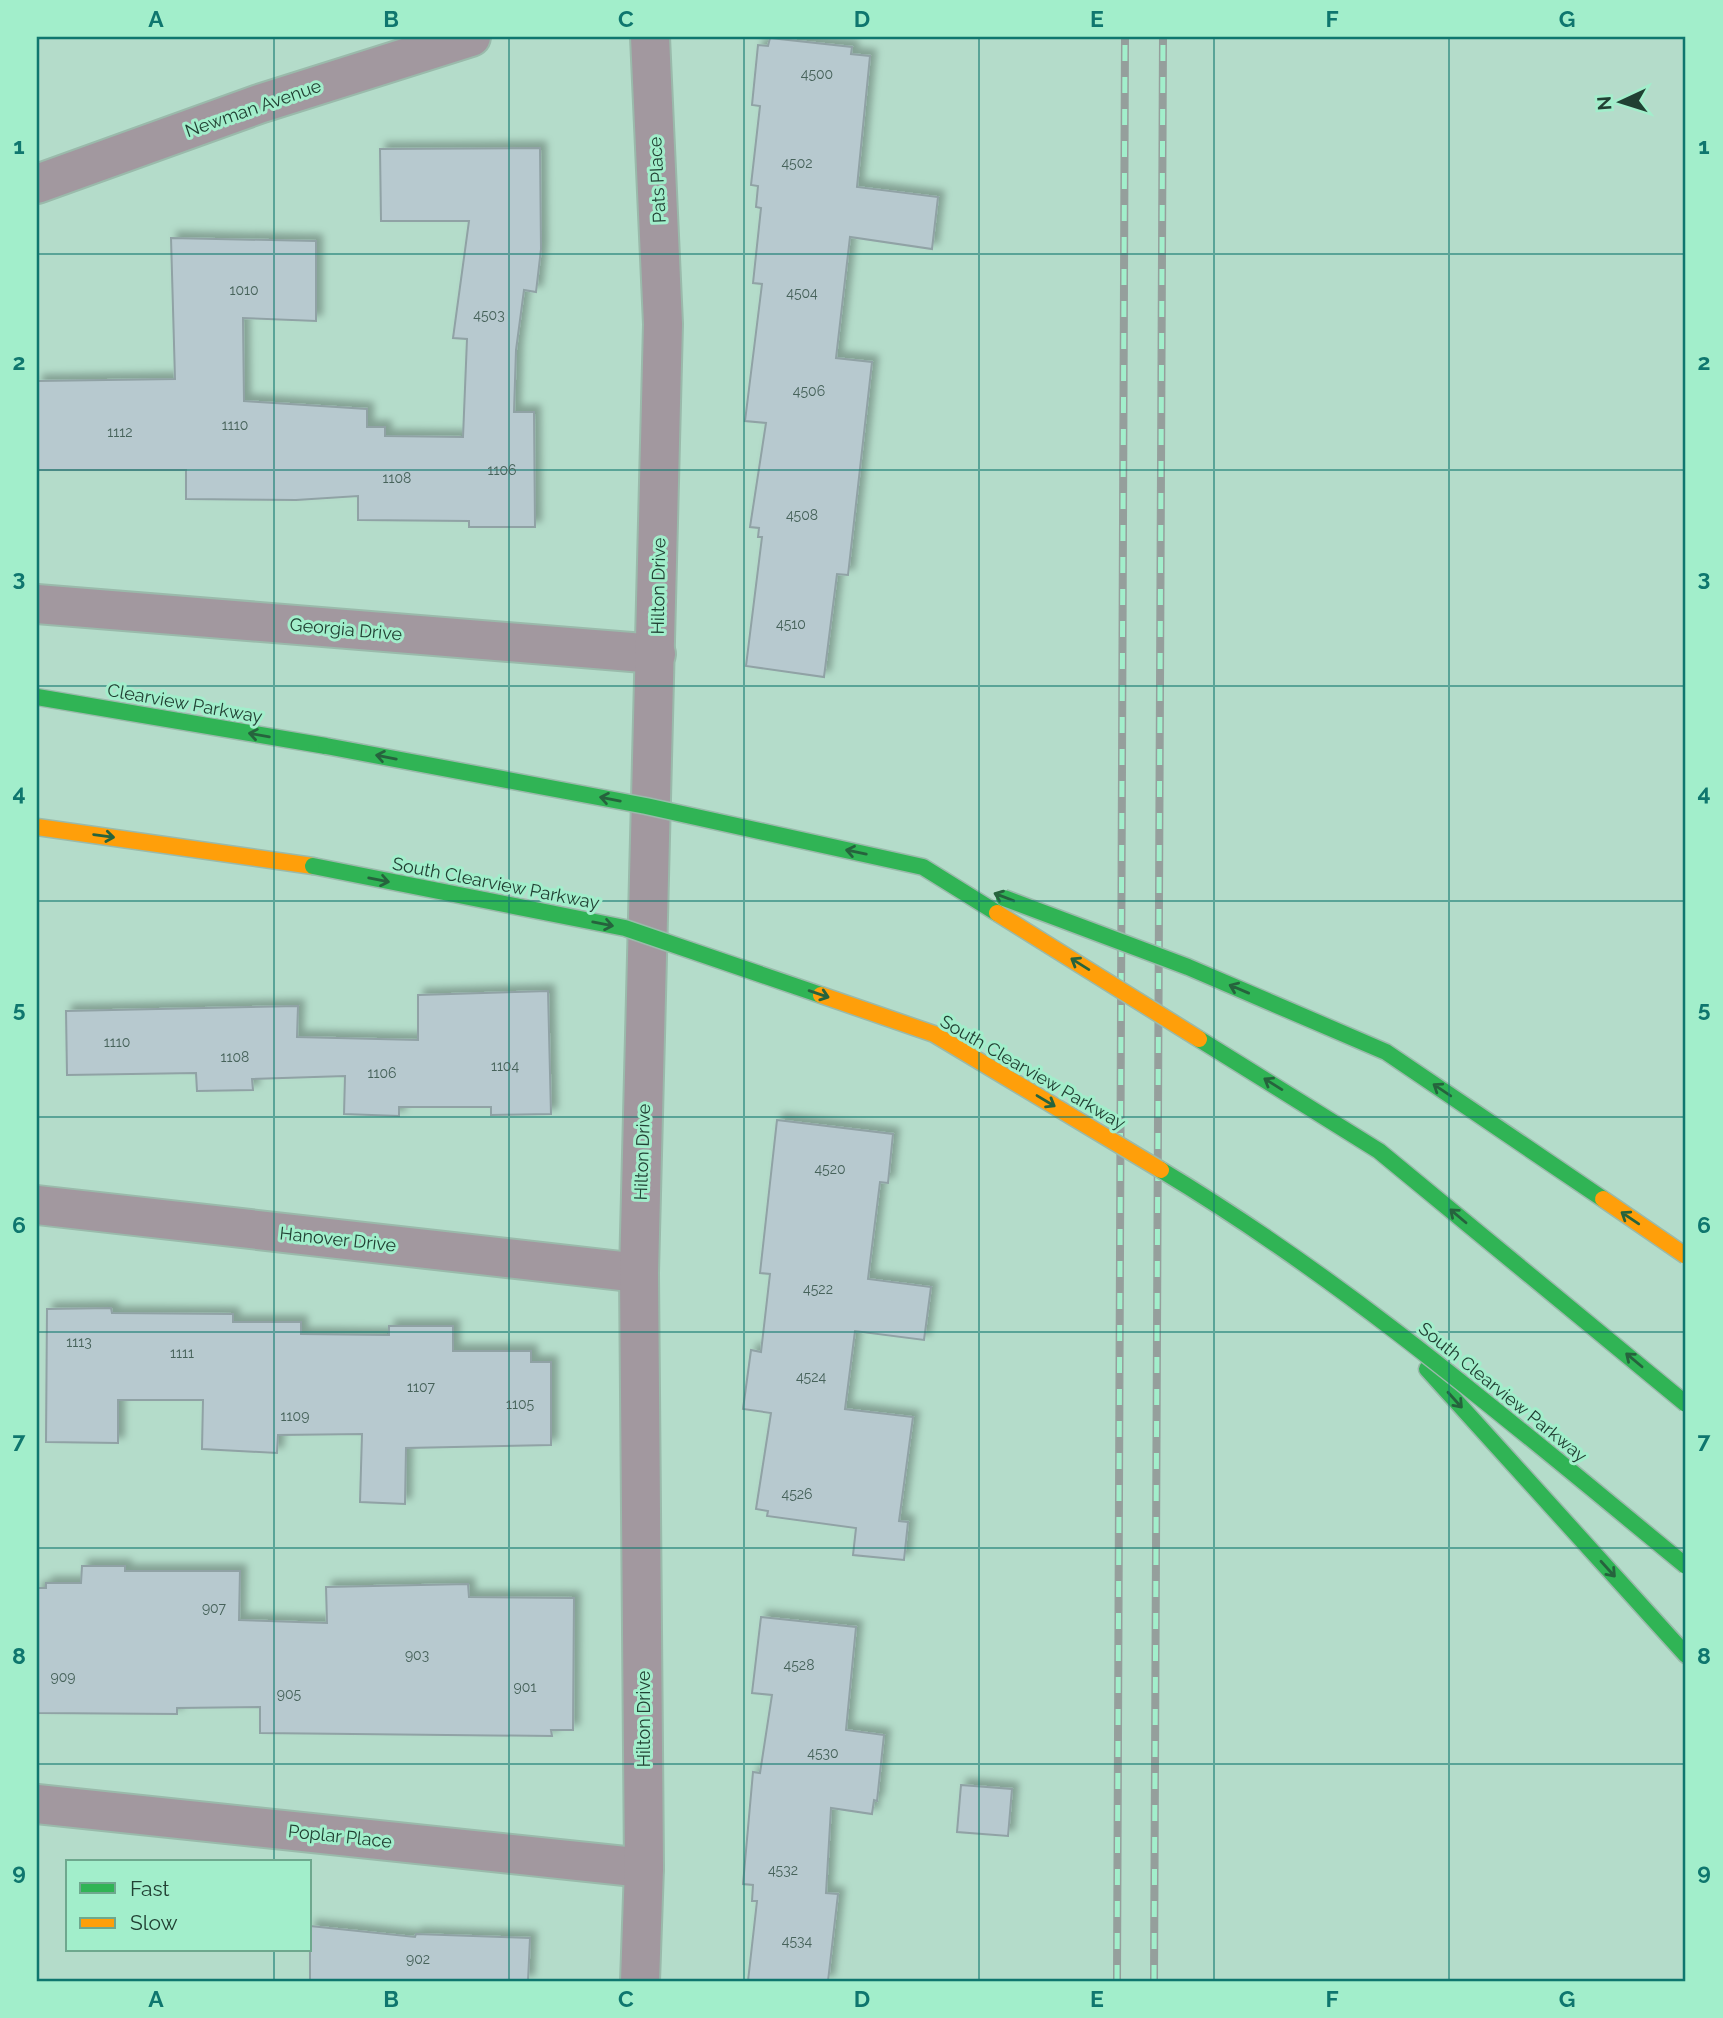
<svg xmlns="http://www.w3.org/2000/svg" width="1723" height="2018" viewBox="0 0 1723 2018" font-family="Raleway,sans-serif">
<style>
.building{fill:#b7c9cf;stroke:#90a2a5;stroke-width:2;filter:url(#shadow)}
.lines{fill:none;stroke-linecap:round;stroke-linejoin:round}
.street-casing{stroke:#9abaab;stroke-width:42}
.fast-casing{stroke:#9abaab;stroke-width:19}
.slow-casing{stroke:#9abaab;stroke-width:19}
.street{stroke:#a2989f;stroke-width:38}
.fast{stroke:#30b455;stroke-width:16}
.slow{stroke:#ff9f0a;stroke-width:16}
.rail-casing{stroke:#959f9c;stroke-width:8}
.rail{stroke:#a2eecb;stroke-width:5;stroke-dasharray:16;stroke-linecap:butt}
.fast-bridge-casing{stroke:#9abaab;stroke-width:19;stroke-linecap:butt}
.slow-bridge-casing{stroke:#9abaab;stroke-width:19;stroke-linecap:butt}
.fast-bridge{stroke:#30b455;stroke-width:16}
.slow-bridge{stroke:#ff9f0a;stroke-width:16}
.oneway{stroke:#26633d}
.grid{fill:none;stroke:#0f766e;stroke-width:2;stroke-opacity:0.55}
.labels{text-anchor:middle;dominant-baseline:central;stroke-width:6;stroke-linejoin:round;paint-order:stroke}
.number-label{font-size:14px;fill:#46625a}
.street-label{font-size:18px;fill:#214033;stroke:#a2eecb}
.neatline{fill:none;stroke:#0f766e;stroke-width:2.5}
.grid-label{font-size:23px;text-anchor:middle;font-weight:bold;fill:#0f766e}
</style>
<defs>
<filter id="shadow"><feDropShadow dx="6" dy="-6" stdDeviation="3.5" flood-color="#0004"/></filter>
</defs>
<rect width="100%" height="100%" fill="#b4dcca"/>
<g class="building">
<polygon points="770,38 852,47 851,54 870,56 857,187 938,197 932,249 850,237 836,358 872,362 848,575 837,574 824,677 746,666 762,537 758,537 759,528 750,527 766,423 745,421 762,284 753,283 761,208 756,207 758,186 751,185 760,106 752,105 758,45 768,46"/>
<polygon points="540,148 541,249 536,292 524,290 516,350 514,412 534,412 535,527 469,527 469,521 358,520 358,496 296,500 186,499 186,470 37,470 37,381 175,379 171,238 316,241 316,321 243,318 244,401 367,409 367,427 385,427 385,436 463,437 467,339 453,338 469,221 381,221 380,149"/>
<polygon points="548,991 551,1114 491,1115 491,1107 399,1107 399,1116 344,1114 345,1076 252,1079 253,1090 197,1091 196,1073 67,1075 66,1011 298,1006 297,1037 418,1040 418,995"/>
<polygon points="777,1120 893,1134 888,1183 880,1182 868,1279 931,1287 924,1340 855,1331 845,1409 913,1417 899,1521 908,1522 904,1560 853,1555 856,1528 767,1516 768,1511 756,1509 771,1413 743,1409 751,1350 761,1352 770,1274 760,1273"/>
<polygon points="111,1308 112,1313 233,1314 233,1322 301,1322 301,1334 389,1335 389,1326 453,1326 453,1351 531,1351 531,1362 551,1362 551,1445 406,1448 405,1504 360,1502 362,1434 278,1435 277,1453 202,1449 203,1400 118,1400 118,1443 46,1442 47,1309"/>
<polygon points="82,1566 125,1566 125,1571 240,1571 239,1620 327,1623 326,1587 468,1584 469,1597 574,1598 573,1730 551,1730 552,1736 260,1733 260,1707 177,1708 177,1714 37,1713 37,1588 46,1588 46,1583 81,1583"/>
<polygon points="761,1617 856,1627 846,1730 884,1735 877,1801 874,1800 872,1814 831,1808 826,1893 838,1894 828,1981 748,1981 757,1901 752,1901 753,1885 743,1884 753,1772 760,1773 772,1695 752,1693"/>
<polygon points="961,1785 1012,1789 1008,1836 957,1832"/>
<polygon points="310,1926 415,1937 416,1934 530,1938 528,1981 310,1981"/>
</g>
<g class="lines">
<defs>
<g id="street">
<polyline points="37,184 259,104 471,37"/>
<polyline points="37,604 656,654"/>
<polyline points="37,1205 639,1273"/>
<polyline points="37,1804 644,1868"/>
<polyline points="640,1981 644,1868 639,1273 663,324 650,37"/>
</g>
<g id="fast">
<polyline points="37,697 326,746"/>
<polyline points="1427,1369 1686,1655"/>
</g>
<polyline id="slow" points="37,827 313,866"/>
</defs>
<use href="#street" class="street-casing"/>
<use href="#fast" class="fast-casing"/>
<use href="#slow" class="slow-casing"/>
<use href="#street" class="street"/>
<use href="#fast" class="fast"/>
<use href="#slow" class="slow"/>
<defs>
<g id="rail">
<polyline points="1117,1981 1125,37"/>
<polyline points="1154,1981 1163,37"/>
</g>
</defs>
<use href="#rail" class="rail-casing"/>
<use href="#rail" class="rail"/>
<defs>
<g id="fast-bridge">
<polyline points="326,746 646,806 923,867 997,913"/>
<polyline points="313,866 625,928 821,995"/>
<polyline points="1004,898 1188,967 1386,1052 1603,1199"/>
<polyline points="1199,1039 1379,1151 1686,1404"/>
<path d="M1161,1170C1351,1284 1515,1426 1686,1566"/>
</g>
<g id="slow-bridge">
<polyline points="997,913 1199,1039"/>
<polyline points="821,995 934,1034 1161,1170"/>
<polyline points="1603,1199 1686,1256"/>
</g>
</defs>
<use href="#fast-bridge" class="fast-bridge-casing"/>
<use href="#slow-bridge" class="slow-bridge-casing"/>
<use href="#fast-bridge" class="fast-bridge"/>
<use href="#slow-bridge" class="slow-bridge"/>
</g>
<defs><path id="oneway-shaft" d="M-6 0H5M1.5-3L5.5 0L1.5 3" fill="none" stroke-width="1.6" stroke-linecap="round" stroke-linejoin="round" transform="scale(1.75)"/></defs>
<g class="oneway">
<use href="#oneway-shaft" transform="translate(259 735) rotate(-170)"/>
<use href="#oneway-shaft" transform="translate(386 757) rotate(-169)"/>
<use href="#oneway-shaft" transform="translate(610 799) rotate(-169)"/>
<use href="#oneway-shaft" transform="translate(104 836) rotate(8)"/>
<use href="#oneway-shaft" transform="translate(856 852) rotate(-168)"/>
<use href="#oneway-shaft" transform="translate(379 880) rotate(11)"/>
<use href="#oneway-shaft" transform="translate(1004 897) rotate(-159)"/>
<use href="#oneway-shaft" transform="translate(603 924) rotate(11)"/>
<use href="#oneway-shaft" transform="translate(1080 964) rotate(-148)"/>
<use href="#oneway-shaft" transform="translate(1239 989) rotate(-157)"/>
<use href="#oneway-shaft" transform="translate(819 994) rotate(19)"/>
<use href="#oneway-shaft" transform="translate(1273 1084) rotate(-148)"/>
<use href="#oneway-shaft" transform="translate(1442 1090) rotate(-146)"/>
<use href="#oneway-shaft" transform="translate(1046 1101) rotate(31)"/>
<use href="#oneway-shaft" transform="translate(1458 1216) rotate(-140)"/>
<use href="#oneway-shaft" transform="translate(1630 1218) rotate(-146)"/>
<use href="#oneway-shaft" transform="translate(1634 1360) rotate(-140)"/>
<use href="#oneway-shaft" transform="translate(1455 1400) rotate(48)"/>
<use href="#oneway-shaft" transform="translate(1608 1569) rotate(48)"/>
</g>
<path class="grid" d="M274,37V1862M509,37V1981M744,37V1981M979,37V1981M1214,37V1981M1449,37V1981M37,254H1686M37,470H1686M37,686H1686M37,901H1686M37,1117H1686M37,1332H1686M37,1548H1686M37,1764H1686M274,1950V1981"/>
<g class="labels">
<g class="number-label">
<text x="817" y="74">4500</text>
<text x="797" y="163">4502</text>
<text x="244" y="290">1010</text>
<text x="802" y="293">4504</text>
<text x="489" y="315">4503</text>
<text x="809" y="391">4506</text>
<text x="235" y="425">1110</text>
<text x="120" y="432">1112</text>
<text x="502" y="470">1106</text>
<text x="397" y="478">1108</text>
<text x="802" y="515">4508</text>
<text x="791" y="624">4510</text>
<text x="117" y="1042">1110</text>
<text x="235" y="1057">1108</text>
<text x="505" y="1066">1104</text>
<text x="382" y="1073">1106</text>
<text x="830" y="1169">4520</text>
<text x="818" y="1289">4522</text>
<text x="79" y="1342">1113</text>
<text x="182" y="1353">1111</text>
<text x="811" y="1377">4524</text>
<text x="421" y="1387">1107</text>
<text x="520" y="1404">1105</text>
<text x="295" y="1416">1109</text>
<text x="797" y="1494">4526</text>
<text x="214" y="1608">907</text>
<text x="417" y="1655">903</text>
<text x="799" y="1665">4528</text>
<text x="63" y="1677">909</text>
<text x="525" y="1687">901</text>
<text x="289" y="1694">905</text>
<text x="823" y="1753">4530</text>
<text x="783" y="1870">4532</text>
<text x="797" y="1941">4534</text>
<text x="418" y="1959">902</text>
</g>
<g class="street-label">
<text transform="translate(253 108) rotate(-19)">Newman Avenue</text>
<text transform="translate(657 180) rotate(-93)">Pats Place</text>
<text transform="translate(658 586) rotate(-89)">Hilton Drive</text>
<text transform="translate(346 629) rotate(5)">Georgia Drive</text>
<text transform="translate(185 703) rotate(10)">Clearview Parkway</text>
<text transform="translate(496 883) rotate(11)">South Clearview Parkway</text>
<text transform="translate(1033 1072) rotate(30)">South Clearview Parkway</text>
<text transform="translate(642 1152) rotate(-88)">Hilton Drive</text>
<text transform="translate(338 1239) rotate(6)">Hanover Drive</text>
<text transform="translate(1503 1392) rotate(39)">South Clearview Parkway</text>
<text transform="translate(643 1719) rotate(-90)">Hilton Drive</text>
<text transform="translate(340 1836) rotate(6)">Poplar Place</text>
</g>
</g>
<rect width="1723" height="2018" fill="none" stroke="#a2eecb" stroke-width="77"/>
<rect x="66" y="1860" width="245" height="91" fill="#a2eecb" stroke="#6ea88e" stroke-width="2"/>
<rect x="80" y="1883" width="35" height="10" fill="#30b455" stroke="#6ea88e" stroke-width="2"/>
<text x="130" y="1896" font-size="21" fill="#214033">Fast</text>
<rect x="80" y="1918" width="35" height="10" fill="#ff9f0a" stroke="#6ea88e" stroke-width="2"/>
<text x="130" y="1930" font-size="21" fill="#214033">Slow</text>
<g transform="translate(1621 102) rotate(266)" stroke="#a2eecb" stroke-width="5" paint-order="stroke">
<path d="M0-5L12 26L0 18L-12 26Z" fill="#214033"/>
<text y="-10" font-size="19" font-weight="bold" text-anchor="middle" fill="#214033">N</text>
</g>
<rect x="38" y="38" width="1646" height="1942" class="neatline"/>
<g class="grid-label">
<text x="156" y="27">A</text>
<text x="391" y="27">B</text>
<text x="626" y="27">C</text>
<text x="862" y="27">D</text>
<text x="1097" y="27">E</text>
<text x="1332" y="27">F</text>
<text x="1567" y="27">G</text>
<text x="19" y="154">1</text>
<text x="1704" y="154">1</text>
<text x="19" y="370">2</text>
<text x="1704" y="370">2</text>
<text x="19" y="586">3</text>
<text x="1704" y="586">3</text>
<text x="19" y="801">4</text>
<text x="1704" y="801">4</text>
<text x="19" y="1017">5</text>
<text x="1704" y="1017">5</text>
<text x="19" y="1233">6</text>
<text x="1704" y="1233">6</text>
<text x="19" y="1448">7</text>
<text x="1704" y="1448">7</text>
<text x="19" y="1664">8</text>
<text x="1704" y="1664">8</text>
<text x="19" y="1880">9</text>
<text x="1704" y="1880">9</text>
<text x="156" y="2007">A</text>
<text x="391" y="2007">B</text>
<text x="626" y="2007">C</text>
<text x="862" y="2007">D</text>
<text x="1097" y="2007">E</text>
<text x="1332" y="2007">F</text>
<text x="1567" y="2007">G</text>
</g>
</svg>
